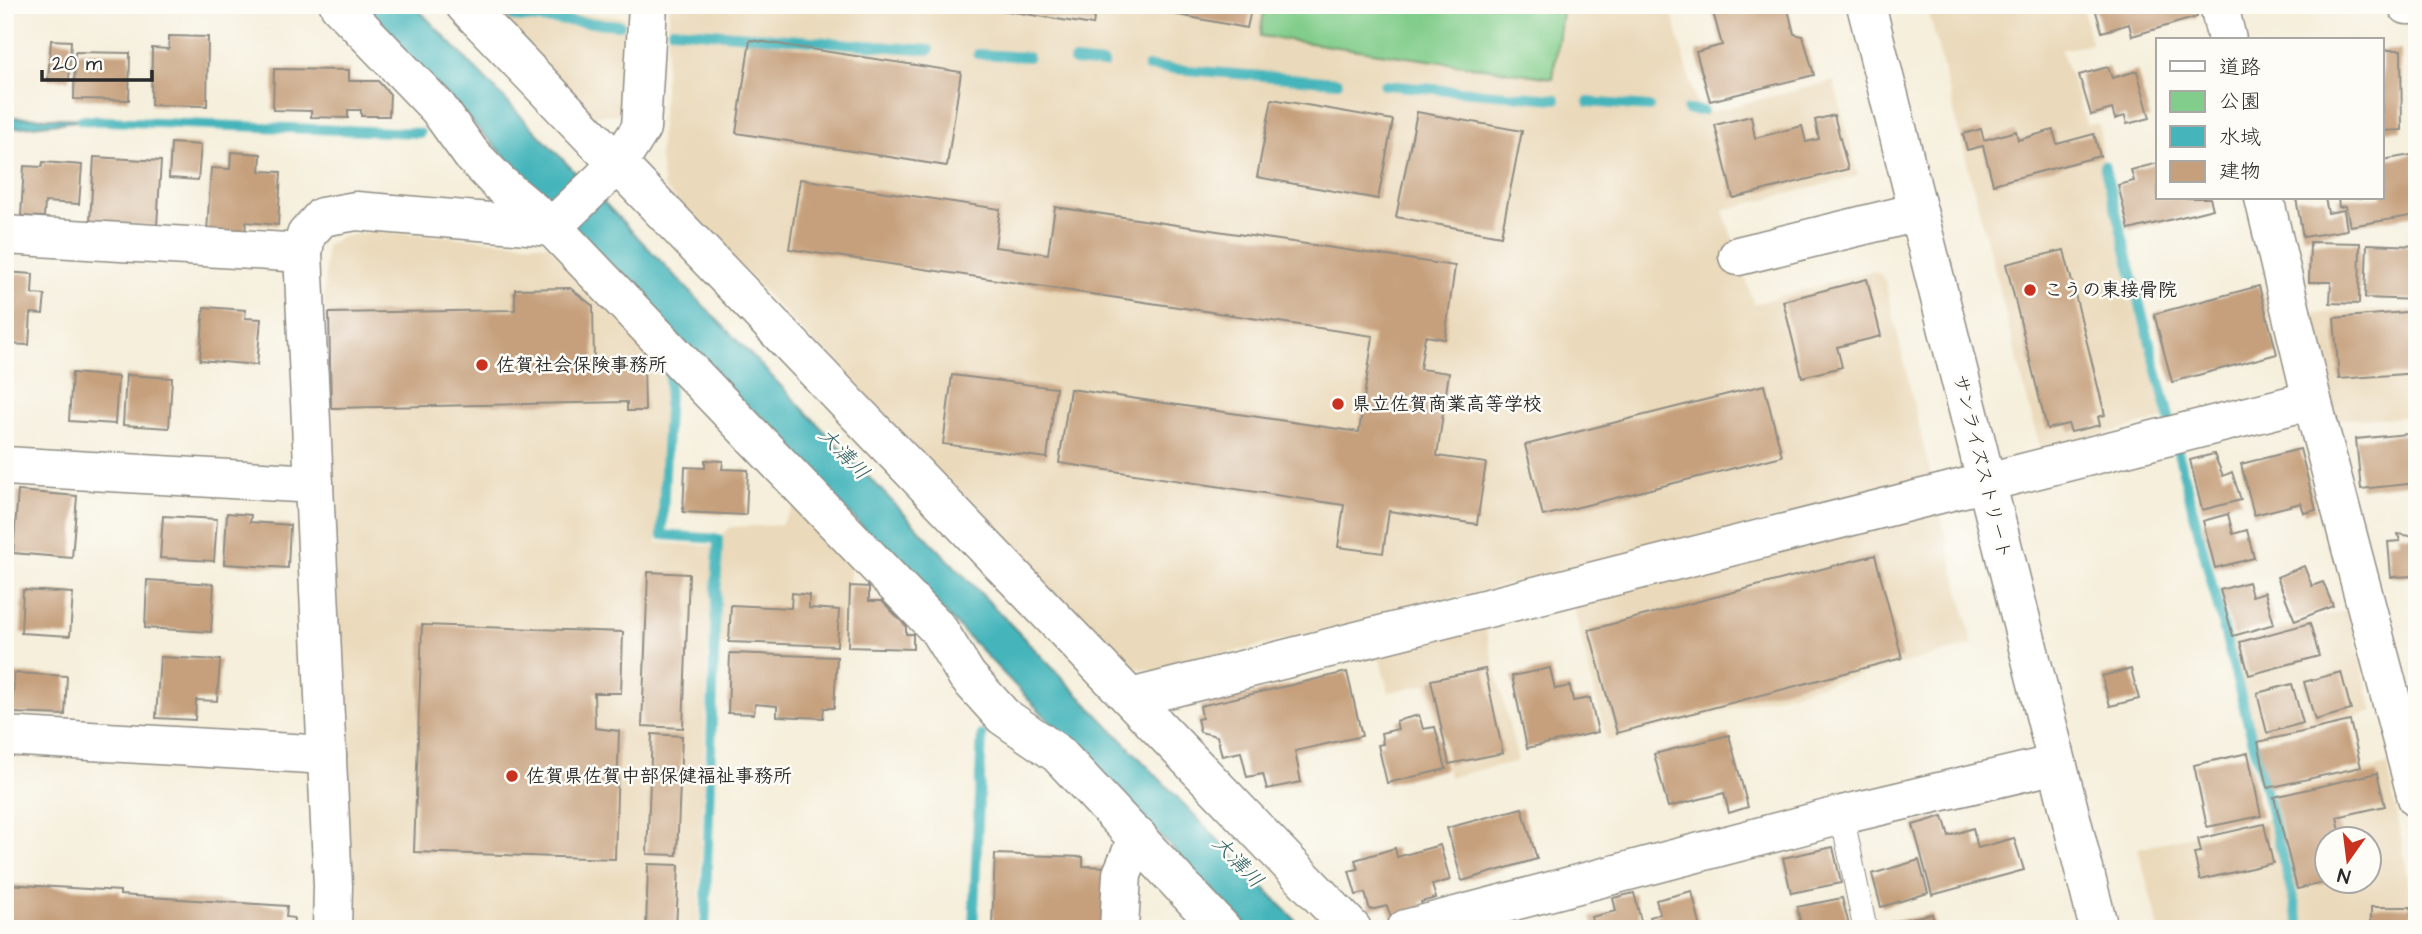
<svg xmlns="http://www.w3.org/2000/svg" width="2422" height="934" viewBox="0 0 2422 934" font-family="'Architects Daughter','Klee One',sans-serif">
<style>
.built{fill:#ead9ba;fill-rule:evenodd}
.green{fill:#82cd8b;stroke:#567c5b;stroke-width:2}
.water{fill:#45b5bb;stroke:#387073;stroke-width:2}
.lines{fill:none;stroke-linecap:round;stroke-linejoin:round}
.stream{stroke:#45b5bb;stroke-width:10}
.building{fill:#c6a07d}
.lane-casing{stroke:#908d84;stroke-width:25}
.street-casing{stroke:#908d84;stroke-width:41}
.secondary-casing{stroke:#908d84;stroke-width:41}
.lane{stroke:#fff;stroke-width:23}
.street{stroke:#fff;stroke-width:38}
.secondary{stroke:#fff;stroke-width:38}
.poi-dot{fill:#c8321e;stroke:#fdfcf7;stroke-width:2.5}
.labels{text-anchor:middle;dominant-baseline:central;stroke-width:5;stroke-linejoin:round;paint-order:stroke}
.poi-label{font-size:19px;font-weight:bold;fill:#2b2b2b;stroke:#fdfcf7;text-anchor:start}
.street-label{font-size:19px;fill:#2b2b2b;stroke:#fdfcf7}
.water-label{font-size:21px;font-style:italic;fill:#356265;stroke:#fdfcf7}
</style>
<rect width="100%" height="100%" fill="#fdfcf7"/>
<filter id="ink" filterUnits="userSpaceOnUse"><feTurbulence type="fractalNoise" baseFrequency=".0143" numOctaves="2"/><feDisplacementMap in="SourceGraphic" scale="14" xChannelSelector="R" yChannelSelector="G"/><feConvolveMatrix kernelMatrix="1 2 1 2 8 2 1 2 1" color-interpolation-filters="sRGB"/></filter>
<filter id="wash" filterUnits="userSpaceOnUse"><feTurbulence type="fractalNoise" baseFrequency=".00686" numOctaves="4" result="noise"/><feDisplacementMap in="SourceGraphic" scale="28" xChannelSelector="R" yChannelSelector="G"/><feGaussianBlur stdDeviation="1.57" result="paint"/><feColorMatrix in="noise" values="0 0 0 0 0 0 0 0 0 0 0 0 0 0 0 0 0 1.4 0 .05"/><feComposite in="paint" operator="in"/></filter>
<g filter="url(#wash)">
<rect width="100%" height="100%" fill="#f5efdc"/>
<g class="built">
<polygon points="670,5 1670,5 1699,115 1834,81 1858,176 1723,210 1754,304 1872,271 1880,274 1885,281 1932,481 1156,671 1121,665 664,187 659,155"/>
<polygon points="1927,5 2083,5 2091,44 2061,50 2087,124 2099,124 2104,165 2169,418 2040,449"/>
<polygon points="491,9 625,17 619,114 589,116"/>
<polygon points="373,231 548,245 665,367 657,543 712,546 730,527 780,525 795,505 851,559 844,649 708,644 698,929 349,929 324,305 326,246 342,237"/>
<polygon points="2417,309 2417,417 2337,419 2311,313"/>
<polygon points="1940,513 1973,645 1607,741 1572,601"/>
<polygon points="2349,610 2373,712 2252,739 2226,640"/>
<polygon points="1484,623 1518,761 1449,777 1427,684 1389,692 1377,650"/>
<path d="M2388,765L2417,929H2159L2138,848L2272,818L2266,794ZM2328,839H2370V881H2328Z"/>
</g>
<polygon class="green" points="1265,5 1563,5 1553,78 1260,36"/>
<g class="water">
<polygon points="359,5 414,5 1304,929 1250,929"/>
<polygon points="5,117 94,119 5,129"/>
</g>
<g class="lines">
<g class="stream">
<polyline points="513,17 620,25"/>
<polyline points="672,30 929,50"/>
<polyline points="978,54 1028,57"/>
<polyline points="1074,61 1104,64"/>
<polyline points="1148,67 1338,82"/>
<polyline points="1384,85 1556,99"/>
<polyline points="1588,102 1649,107"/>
<polyline points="1687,110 1703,111"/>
<polyline points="81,120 420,133"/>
<polyline points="2104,165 2301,929"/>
<polyline points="670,365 662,535 718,539 705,929"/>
<polyline points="973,929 982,735"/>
</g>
</g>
<g id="blocks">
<g class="building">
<polygon points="971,5 1096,5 1093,25"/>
<polygon points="1160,5 1252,5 1247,28 1158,11"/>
<polygon points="1711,5 1787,5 1794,34 1803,36 1814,75 1710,101 1696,52 1722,45"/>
<polygon points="2094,5 2194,5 2197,17 2132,36 2129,24 2102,32"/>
<polygon points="169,36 208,37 207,106 151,105 152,48 169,49"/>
<polygon points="51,40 71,41 69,80 48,79"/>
<polygon points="750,40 961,72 947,166 736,133"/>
<polygon points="2382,50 2401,50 2402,130 2382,131"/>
<polygon points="75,52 130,53 129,100 74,99"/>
<polygon points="2108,67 2112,78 2137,71 2150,118 2127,124 2125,116 2115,119 2112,109 2091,115 2079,75"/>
<polygon points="274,69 349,70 349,81 378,81 390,94 389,116 361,116 361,110 348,110 348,118 311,117 311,111 273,110"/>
<polygon points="1272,99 1393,120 1378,199 1257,177"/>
<polygon points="1417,112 1522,131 1501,236 1396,217"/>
<polygon points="1834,115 1848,169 1733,198 1715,125 1751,116 1755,138 1802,126 1806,142 1819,139 1815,120"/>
<polygon points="1981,129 1984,140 2016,131 2018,140 2053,130 2057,144 2094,134 2100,156 1993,184 1983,146 1967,150 1963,134"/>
<polygon points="171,143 201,145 198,180 169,178"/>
<polygon points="231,152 261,154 260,171 281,172 278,225 246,222 245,234 207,232 211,168 230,169"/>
<polygon points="2417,154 2417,215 2350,226 2346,206 2339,207 2338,198 2382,198 2382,160"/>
<polygon points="94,157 161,161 157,226 90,222"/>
<polygon points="43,162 82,165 79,204 45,202 44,217 21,216 24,166 42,167"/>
<polygon points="2158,163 2158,198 2210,198 2213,209 2129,230 2118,185 2134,181 2131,170"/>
<polygon points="800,179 1000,209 995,247 1048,254 1055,207 1455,266 1445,339 1425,336 1420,369 1449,373 1437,456 1486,463 1477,524 1389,511 1383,553 1338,547 1344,505 1059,463 1070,389 1359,432 1373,336 789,249"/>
<polygon points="2296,198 2325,198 2328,213 2344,210 2347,230 2303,237"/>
<polygon points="2310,242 2360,243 2359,304 2330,303 2331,282 2309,282"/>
<polygon points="2367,244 2417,246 2417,300 2365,298"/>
<polygon points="2064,250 2105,415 2098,417 2100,425 2071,432 2068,424 2047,429 2006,264"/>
<polygon points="5,272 33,274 32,294 45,295 43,314 31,313 29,345 5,344"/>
<polygon points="1867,279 1881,336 1837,347 1842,367 1802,377 1783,301"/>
<polygon points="2259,286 2277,354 2172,382 2154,314"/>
<polygon points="570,288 593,306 594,362 644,362 645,411 627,411 627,402 331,408 329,313 515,310 515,289"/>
<polygon points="204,307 246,310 245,318 261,319 257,365 200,360"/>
<polygon points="2417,311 2417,373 2339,379 2334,318"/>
<polygon points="72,373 118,377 115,424 69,421"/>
<polygon points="126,375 172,378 169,428 123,425"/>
<polygon points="952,375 1056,388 1047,458 943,444"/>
<polygon points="1764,385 1782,456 1543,516 1525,445"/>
<polygon points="2417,433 2417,483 2361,489 2356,439"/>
<polygon points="2300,449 2316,510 2304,513 2301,503 2254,515 2241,464"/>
<polygon points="2214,454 2223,476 2232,472 2241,500 2202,510 2190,460"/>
<polygon points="705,460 723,461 722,469 748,470 746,515 683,512 685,467 705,468"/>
<polygon points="18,491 77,496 72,558 13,553"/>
<polygon points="227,513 251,515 250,522 290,525 288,568 224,564"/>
<polygon points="2228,514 2233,534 2247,530 2254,558 2215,568 2203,521"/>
<polygon points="163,516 217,519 214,561 160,558"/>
<polygon points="2398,534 2417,537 2417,576 2391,577 2388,542 2400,541"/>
<polygon points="1875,555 1902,658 1617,733 1589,630"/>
<polygon points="2304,566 2312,586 2323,582 2333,606 2295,621 2277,577"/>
<polygon points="648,572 689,574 683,728 642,726"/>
<polygon points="147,580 214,584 211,632 145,628"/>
<polygon points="2248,582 2252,596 2265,592 2274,624 2233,636 2220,590"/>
<polygon points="850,586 869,587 869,601 882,601 906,626 906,634 913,634 913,649 848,647"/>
<polygon points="23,590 73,593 70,636 21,633"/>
<polygon points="792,593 809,595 809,608 839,610 837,646 729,642 731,605 791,608"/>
<polygon points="2310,623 2319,656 2249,675 2240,642"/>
<polygon points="422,625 623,632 621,693 594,693 595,728 619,731 615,859 414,852"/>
<polygon points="730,653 837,657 834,708 824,708 823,718 777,716 777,706 755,704 754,714 728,713"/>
<polygon points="160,657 220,660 217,701 196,700 195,720 156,718"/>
<polygon points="1550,668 1555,689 1570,686 1573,701 1590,698 1598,732 1527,748 1512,676"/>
<polygon points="1485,669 1503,753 1449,764 1431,680"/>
<polygon points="2131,669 2139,699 2110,706 2102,676"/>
<polygon points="1347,672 1362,736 1295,751 1301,782 1267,789 1263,774 1247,777 1241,752 1222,756 1217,736 1200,732 1197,719 1202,718 1200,706"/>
<polygon points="2341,672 2351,710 2315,720 2304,682"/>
<polygon points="14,673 67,676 65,715 12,713"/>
<polygon points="2292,684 2303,723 2267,733 2257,693"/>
<polygon points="1419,715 1423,729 1435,727 1446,769 1387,783 1378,745 1383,744 1381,733 1398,729 1396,721"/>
<polygon points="2350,721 2361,767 2268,788 2258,742"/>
<polygon points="652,734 682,736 677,855 647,854"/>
<polygon points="1729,735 1748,807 1729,813 1724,793 1668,807 1654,754"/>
<polygon points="2248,753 2261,816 2207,827 2194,765"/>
<polygon points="2377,773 2385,806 2337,817 2342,839 2328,839 2328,882 2297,889 2274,797"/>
<polygon points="1522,808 1537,859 1462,881 1447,828"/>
<polygon points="1943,816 1949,836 1973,828 1978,848 2014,838 2024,870 1932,895 1913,825"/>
<polygon points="2264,824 2273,863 2200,880 2194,853 2201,852 2198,839"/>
<polygon points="1440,845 1450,880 1432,885 1436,898 1421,902 1423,908 1391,917 1387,906 1370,910 1365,893 1356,895 1349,871 1358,869 1355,860 1395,848 1397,857"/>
<polygon points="1833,847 1841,883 1791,893 1783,858"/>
<polygon points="995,854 1083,857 1083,866 1108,867 1106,929 992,926"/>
<polygon points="1919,860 1928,893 1881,907 1872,874"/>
<polygon points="648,864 679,865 676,929 646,929"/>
<polygon points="5,884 120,891 120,895 287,906 286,917 294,918 293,929 5,929"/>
<polygon points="1692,891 1701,929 1652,929 1649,917 1660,914 1656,900"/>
<polygon points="1634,893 1643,929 1594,929 1591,917 1616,911 1613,898"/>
<polygon points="1842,898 1850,929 1802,929 1797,907"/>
<rect x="2371" y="907" width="40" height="22"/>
<polygon points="1932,914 1936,929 1886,929 1885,923"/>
</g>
</g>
</g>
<g filter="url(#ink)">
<use href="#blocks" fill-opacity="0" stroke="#908d84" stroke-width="2"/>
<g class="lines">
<defs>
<polyline id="lane" points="1842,815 1865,929"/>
<g id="street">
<polyline points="339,5 438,108 471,154 499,183 552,227 938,629 967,676 1003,716 1058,754 1222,929"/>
<polyline points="465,5 1352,929"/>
<polyline points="2219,5 2227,40"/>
<polyline points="2407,5 2417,5"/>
<polyline points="2264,198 2312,400"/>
<polyline points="5,235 303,253"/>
<polyline points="1738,256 1918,212"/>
<polyline points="5,466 314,484"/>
<polyline points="1131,698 2312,400 2417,798"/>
<polyline points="5,736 327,755"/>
<polyline points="332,929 333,886 303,253 306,235 322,217 356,211 552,227 618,164 641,128 648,5"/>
<polyline points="1119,929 1122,874 1138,837"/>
<polyline points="1406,929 1842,815 2057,764"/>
</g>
<polyline id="secondary" points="1866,5 2099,929"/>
</defs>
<use href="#lane" class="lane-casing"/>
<use href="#street" class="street-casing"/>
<use href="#secondary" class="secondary-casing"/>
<use href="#lane" class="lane"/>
<use href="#street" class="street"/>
<use href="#secondary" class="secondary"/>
</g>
</g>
<g class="poi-dot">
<circle cx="2030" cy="290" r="7"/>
<circle cx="482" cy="365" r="7"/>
<circle cx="1338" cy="404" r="7"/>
<circle cx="512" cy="776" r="7"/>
</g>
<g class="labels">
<g class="poi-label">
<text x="2044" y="290">こうの東接骨院</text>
<text x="496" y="365">佐賀社会保険事務所</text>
<text x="1352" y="404">県立佐賀商業高等学校</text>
<text x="526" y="776">佐賀県佐賀中部保健福祉事務所</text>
</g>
<g class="street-label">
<text transform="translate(1982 467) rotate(76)">サンライズストリート</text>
</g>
<g class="water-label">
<text transform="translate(844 454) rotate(46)">大溝川</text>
<text transform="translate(1238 862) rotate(46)">大溝川</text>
</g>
</g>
<rect width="2422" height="934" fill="none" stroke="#fdfcf7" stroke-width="28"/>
<rect x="2156" y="38" width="228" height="161" fill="#fdfcf7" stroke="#a9a8a5" stroke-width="2"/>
<rect x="2170" y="61" width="35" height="10" fill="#ffffff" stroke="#a9a8a5" stroke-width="2"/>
<text x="2219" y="74" font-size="21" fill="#2b2b2b">道路</text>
<rect x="2170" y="91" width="35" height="21" fill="#82cd8b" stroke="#a9a8a5" stroke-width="2"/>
<text x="2219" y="108" font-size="21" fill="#2b2b2b">公園</text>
<rect x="2170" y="126" width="35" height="21" fill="#45b5bb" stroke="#a9a8a5" stroke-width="2"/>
<text x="2219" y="144" font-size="21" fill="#2b2b2b">水域</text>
<rect x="2170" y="161" width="35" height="21" fill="#c6a07d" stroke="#a9a8a5" stroke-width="2"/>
<text x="2219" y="178" font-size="21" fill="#2b2b2b">建物</text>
<g transform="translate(2348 860) rotate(194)"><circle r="33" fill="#fdfcf7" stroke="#a9a8a5" stroke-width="2"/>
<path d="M0-5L12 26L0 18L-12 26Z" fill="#c8321e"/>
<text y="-10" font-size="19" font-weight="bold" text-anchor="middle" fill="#2b2b2b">N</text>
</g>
<path d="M42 70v10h110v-10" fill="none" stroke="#2b2b2b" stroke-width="3.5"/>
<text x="52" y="70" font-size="21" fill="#2b2b2b" stroke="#fdfcf7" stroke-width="5" paint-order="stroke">20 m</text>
</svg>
